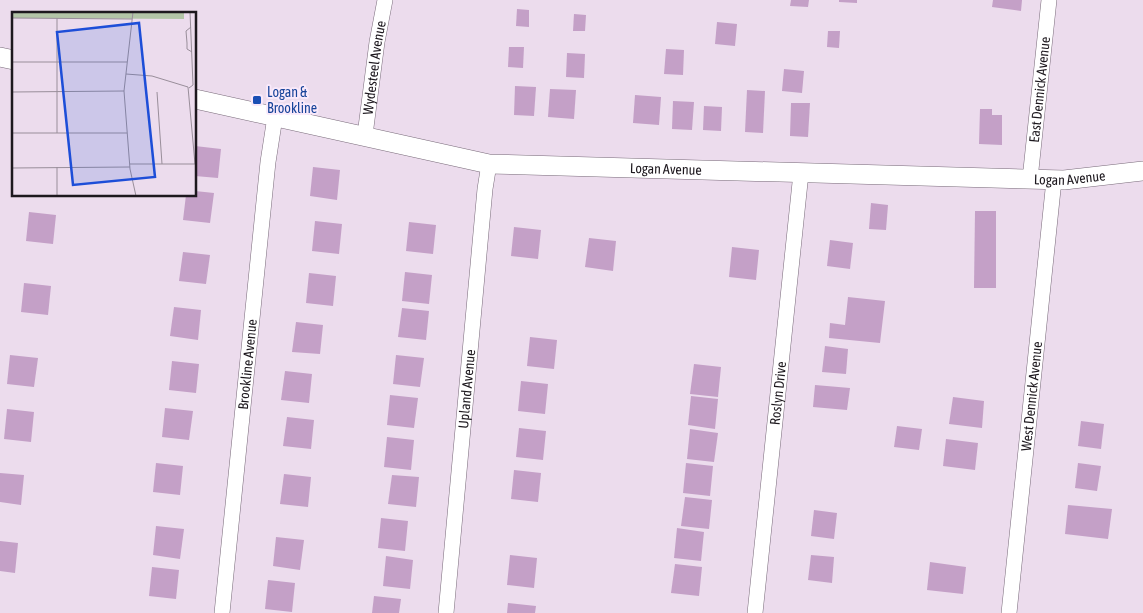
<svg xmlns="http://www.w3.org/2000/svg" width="1143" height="613" viewBox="0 0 1143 613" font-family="'Asap Condensed',sans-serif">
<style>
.building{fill:#c4a0c7}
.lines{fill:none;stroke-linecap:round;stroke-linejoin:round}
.minor-casing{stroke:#786a79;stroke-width:16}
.tertiary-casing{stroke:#786a79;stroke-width:20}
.minor{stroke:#fff;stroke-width:15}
.tertiary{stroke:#fff;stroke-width:19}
.transit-dot{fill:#1a4fb4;stroke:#f9e9fa;stroke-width:2}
.labels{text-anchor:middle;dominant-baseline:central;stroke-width:4;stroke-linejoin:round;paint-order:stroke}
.street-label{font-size:14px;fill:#1d181e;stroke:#f9e9fa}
.transit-label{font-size:14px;fill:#164399;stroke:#f9e9fa;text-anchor:start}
.inset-road{fill:none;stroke:#998e9a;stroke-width:1}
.view{fill:#1d4ed8;fill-opacity:0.15;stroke:#1d4ed8;stroke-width:2.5}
.inset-edge{fill:none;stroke:#1d181e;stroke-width:2.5}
</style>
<rect width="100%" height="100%" fill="#ecdced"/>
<g class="building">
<polygon points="791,0 809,0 808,7 790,6"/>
<polygon points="839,0 857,0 857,3 839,2"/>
<polygon points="993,0 1022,0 1021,11 992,7"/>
<polygon points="517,9 529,10 529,27 516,26"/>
<polygon points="574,14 586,15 585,31 573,31"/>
<polygon points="717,22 737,24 735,46 715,44"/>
<polygon points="828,31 840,31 839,48 827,47"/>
<polygon points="509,47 524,47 523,68 508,67"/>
<polygon points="666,49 684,50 683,75 664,74"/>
<polygon points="567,53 585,54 584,78 566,77"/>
<polygon points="784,69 804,71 802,93 782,91"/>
<polygon points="515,86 536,87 534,116 514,115"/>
<polygon points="550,89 576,90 574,119 548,117"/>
<polygon points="747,90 765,91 763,133 745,132"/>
<polygon points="635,95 661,97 659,125 633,123"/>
<polygon points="673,101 694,102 692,130 672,129"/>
<polygon points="791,103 810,103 808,137 790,136"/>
<polygon points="704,106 722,107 721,131 703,130"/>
<polygon points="980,109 992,109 992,115 1002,115 1002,145 979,144"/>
<polygon points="195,146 221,149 218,178 195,176"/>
<polygon points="313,167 340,170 337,200 310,196"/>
<polygon points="195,191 214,193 210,223 183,220 186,195 195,195"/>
<polygon points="871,203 888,205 886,230 869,229"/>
<polygon points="975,211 996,211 996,288 974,288"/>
<polygon points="29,212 56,215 53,244 26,241"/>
<polygon points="315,221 342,224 339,254 312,251"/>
<polygon points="409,222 436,225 433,254 406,251"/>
<polygon points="514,227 541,230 538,259 511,256"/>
<polygon points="589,238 616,241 613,271 585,267"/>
<polygon points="830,240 853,243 850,269 827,266"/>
<polygon points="732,247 759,250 756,280 729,277"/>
<polygon points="183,252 210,255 206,284 179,281"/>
<polygon points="405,272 432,275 429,304 402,301"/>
<polygon points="309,273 336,276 333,306 306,303"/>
<polygon points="24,283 51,286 48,315 21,312"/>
<polygon points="848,297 885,301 880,343 829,338 830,323 845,325"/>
<polygon points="174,307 201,310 198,340 170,336"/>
<polygon points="402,308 429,311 426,340 398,337"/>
<polygon points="296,322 323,325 320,354 292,352"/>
<polygon points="530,337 557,340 554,369 527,366"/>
<polygon points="825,346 848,349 846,374 822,372"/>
<polygon points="10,355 38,358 34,387 7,384"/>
<polygon points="396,355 424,358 420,387 393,384"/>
<polygon points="172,361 199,364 196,393 169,390"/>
<polygon points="694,364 721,367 718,397 690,394"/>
<polygon points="285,371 312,374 309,403 281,400"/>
<polygon points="521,381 548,384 545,414 518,411"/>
<polygon points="815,385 850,388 847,410 813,407"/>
<polygon points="390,395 418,398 414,428 387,425"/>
<polygon points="691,396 718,399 715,429 688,425"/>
<polygon points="953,397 984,401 982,428 949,424"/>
<polygon points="165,408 193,411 189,440 162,437"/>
<polygon points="7,409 34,412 31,442 4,439"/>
<polygon points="287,417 314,420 311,449 283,446"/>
<polygon points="1081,421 1104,424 1101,449 1078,446"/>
<polygon points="897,426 922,429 919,450 894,447"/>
<polygon points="519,428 546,431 543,460 516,457"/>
<polygon points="690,429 718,433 714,462 687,459"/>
<polygon points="387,437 414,440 411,470 384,467"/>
<polygon points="946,439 978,443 975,470 943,466"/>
<polygon points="156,463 183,466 180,495 153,492"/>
<polygon points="686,463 713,466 710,496 683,493"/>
<polygon points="1078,463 1101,466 1097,491 1075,488"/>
<polygon points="514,470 541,473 538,502 511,499"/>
<polygon points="0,473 24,475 21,505 0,502"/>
<polygon points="284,474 311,477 308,507 280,504"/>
<polygon points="392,475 419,477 416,507 388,504"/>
<polygon points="685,497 712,500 709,529 681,526"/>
<polygon points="1068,505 1112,509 1108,539 1065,534"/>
<polygon points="814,510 837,513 834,539 811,536"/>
<polygon points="381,518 408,521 405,551 378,548"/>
<polygon points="156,526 184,529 180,559 153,555"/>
<polygon points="677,528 704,532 701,561 674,558"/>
<polygon points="276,537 304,540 300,570 273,566"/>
<polygon points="0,541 18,543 15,573 0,571"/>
<polygon points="510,555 537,558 534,588 507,585"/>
<polygon points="811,555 834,557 832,583 808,580"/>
<polygon points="386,556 413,560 410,589 383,586"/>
<polygon points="930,562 966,567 963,594 927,590"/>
<polygon points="675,564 702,567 699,596 671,593"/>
<polygon points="152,567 179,570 176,599 149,596"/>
<polygon points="268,580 295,583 292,612 265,609"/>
<polygon points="374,596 401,599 399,613 372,613"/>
<polygon points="508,603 536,606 535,613 507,613"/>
</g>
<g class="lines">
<defs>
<g id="minor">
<path id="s1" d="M365,135L377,42L385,0"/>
<path id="s2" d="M1030,179L1049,0"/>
<path id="s3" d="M222,613L268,162L275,117"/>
<path id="s4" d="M446,613L485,189L489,164"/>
<path id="s5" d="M755,613L801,173"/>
<path id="s6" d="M1009,613L1054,180"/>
</g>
<g id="tertiary">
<polyline points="0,57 14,60"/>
<path id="s7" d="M195,99L489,164L1064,180L1143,171"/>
</g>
</defs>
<use href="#minor" class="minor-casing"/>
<use href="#tertiary" class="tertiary-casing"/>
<use href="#minor" class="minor"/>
<use href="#tertiary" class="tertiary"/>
</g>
<rect class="transit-dot" x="252" y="95" width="10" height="10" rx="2.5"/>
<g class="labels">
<g class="street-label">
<text stroke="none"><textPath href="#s1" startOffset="68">Wydesteel Avenue</textPath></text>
<text stroke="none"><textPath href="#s2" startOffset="90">East Dennick Avenue</textPath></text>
<text stroke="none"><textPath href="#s7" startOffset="478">Logan Avenue</textPath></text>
<text stroke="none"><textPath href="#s7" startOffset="882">Logan Avenue</textPath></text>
<text stroke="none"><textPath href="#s3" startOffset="250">Brookline Avenue</textPath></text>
<text stroke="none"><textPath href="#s4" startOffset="225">Upland Avenue</textPath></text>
<text stroke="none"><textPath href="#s5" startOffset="221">Roslyn Drive</textPath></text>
<text stroke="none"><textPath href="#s6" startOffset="218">West Dennick Avenue</textPath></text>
</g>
<g class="transit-label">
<text x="267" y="92">Logan &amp;<tspan x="267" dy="16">Brookline</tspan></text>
</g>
</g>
<g transform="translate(12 12)">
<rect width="184" height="184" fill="#ecdced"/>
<path d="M0,0H172V7L0,6Z" fill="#b3c5a7"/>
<path class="inset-road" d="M121,0L112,79L118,157L124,184M0,6L120,7M45,6V121M179,15L174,19L175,31V37L180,40M0,50H115M114,62L140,64L176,75L183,152M177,76L181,73L178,0M0,80L112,79M145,80L150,152M0,121H115M118,152H184M45,155V184M0,156L118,155"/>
<path class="view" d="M127,11L143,165L61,173L45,20Z"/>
<rect width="184" height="184" class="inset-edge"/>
</g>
</svg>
